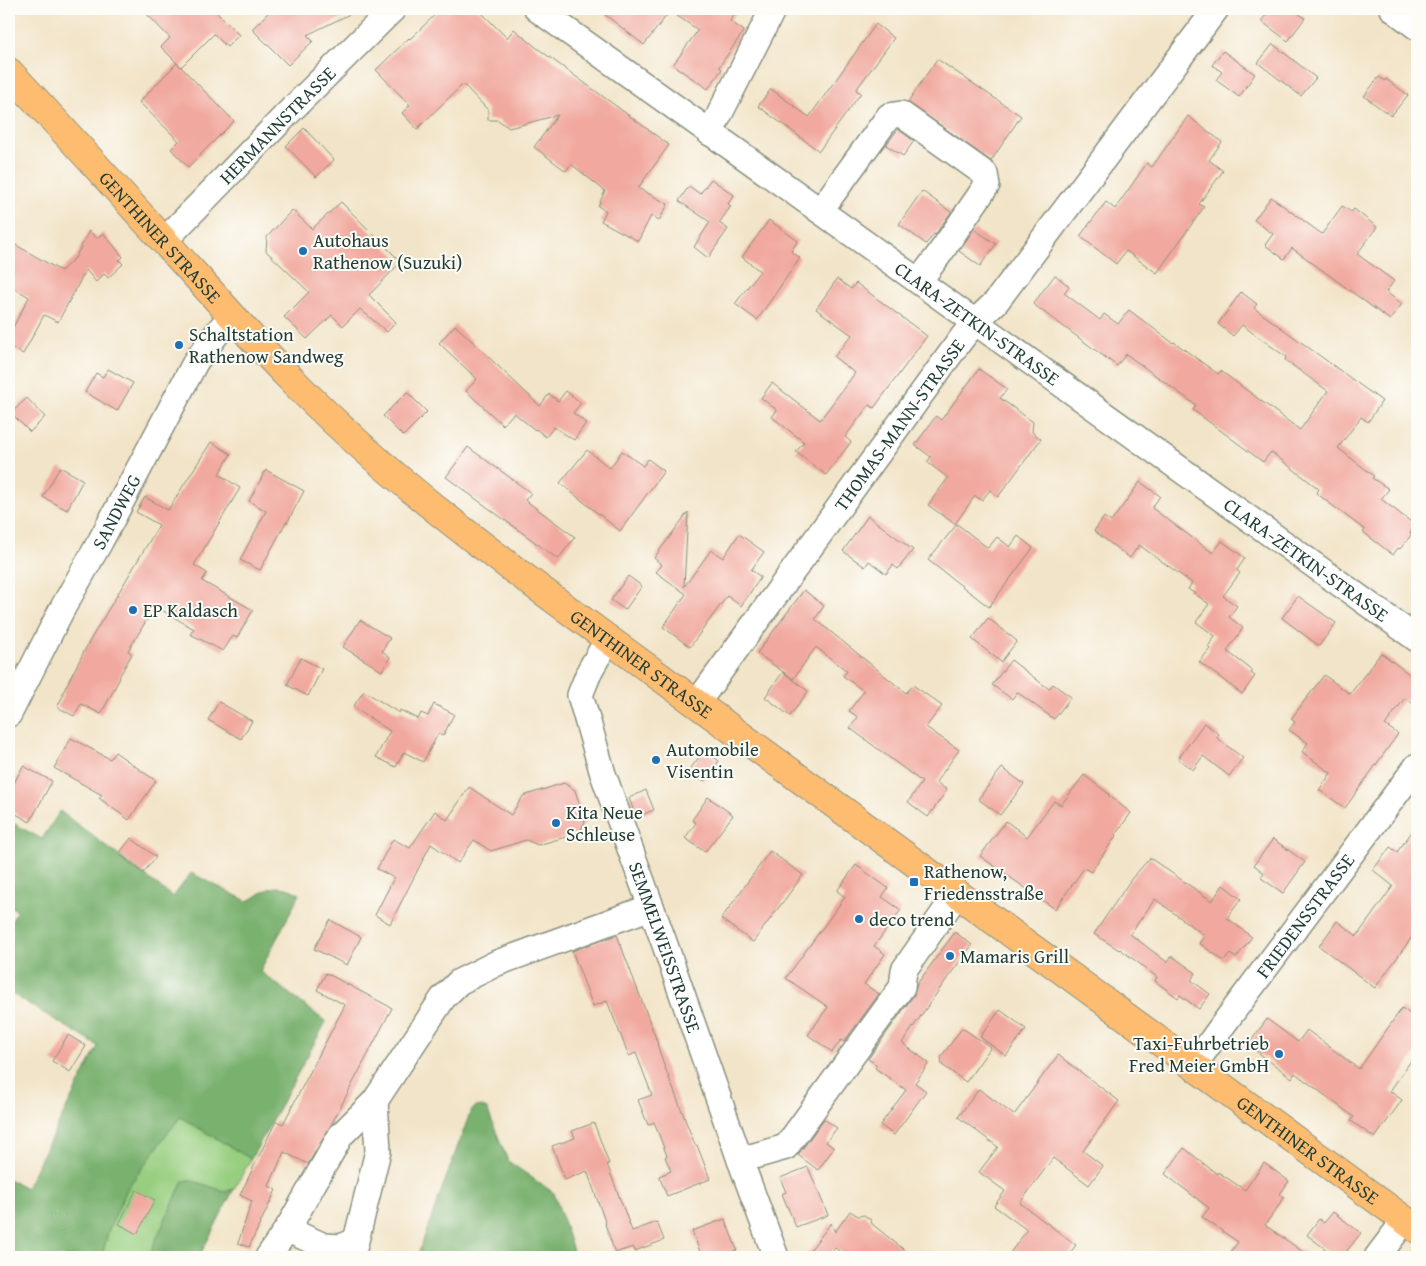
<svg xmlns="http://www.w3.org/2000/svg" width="1426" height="1266" viewBox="0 0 1426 1266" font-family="'Gentium Book Plus',serif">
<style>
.green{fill:#97ce7f;stroke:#5b865a}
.forest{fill:#79b16e;stroke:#4c7751}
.building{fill:#f1a89e}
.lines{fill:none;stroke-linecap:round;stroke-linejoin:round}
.minor-casing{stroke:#88907e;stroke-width:28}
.major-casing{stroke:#88907e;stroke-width:30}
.minor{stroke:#fff;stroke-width:25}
.major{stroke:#febc70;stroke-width:28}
.poi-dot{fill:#1f6fb2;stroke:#fdfcf7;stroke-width:2}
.labels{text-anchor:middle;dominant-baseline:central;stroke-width:4;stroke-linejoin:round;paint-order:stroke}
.street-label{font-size:19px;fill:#1f3d34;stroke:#fdfcf7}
.poi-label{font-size:19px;fill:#1f3d34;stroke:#fdfcf7;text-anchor:start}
</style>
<rect width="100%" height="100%" fill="#fdfcf7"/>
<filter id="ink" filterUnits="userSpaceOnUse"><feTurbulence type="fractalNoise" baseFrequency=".02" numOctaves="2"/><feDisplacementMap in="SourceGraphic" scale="10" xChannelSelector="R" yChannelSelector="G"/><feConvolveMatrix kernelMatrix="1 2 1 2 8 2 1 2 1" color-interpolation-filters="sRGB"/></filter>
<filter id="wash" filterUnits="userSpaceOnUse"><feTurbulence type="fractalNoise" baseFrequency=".0096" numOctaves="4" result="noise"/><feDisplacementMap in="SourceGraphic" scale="20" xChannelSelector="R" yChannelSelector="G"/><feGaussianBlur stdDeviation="1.12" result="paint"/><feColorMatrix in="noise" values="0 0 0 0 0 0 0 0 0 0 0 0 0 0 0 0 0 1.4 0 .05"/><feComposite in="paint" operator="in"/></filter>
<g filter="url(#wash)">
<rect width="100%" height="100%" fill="#f2e4c8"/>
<path class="green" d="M180,1117L251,1159L234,1189C217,1195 201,1179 183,1181L148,1257H100L103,1252L109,1229L128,1187Z"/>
<g class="forest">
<path d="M60,811L173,897L191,873L247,901C253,899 257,896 261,893C275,884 286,886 300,894L260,971L326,1022L251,1159L180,1117L128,1187L109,1229L103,1252L100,1257H9V1179L26,1188L98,1046L9,992V926L17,911L9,905V821L42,839Z"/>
<polygon points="480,1106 487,1109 508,1161 554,1193 575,1257 417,1257 470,1113 475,1107"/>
<polygon points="190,1180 227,1192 234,1189 199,1257 148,1257 183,1181"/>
</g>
<g id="blocks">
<g class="building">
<polygon points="142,9 213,9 239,35 227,47 214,34 181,67 161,47 170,38"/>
<polygon points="272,9 360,9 307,35 313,41 288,65 252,29"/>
<polygon points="441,9 478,9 507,38 514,29 537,48 669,145 638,188 668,204 659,221 651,216 638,241 601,221 606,211 598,206 605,191 571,164 566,171 534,147 558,115 509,128 498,120 488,120 488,110 463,84 417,129 402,113 410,105 376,70 409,38 410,39"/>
<polygon points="598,9 739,9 730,21 744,31 719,67 722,69 708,89 673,65 698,30 670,11 644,45"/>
<polygon points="1271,9 1292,9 1305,18 1288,41 1261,21"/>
<polygon points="876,24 894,38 856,90 861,93 819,151 758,106 771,89 809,117"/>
<polygon points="1273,44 1316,78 1301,96 1258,63"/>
<polygon points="1223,51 1255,74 1239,97 1216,80 1222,72 1212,65"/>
<polygon points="937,59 1021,116 991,161 908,102"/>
<polygon points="177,63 234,121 188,167 171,149 179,141 139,102"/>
<polygon points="1379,77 1385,81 1386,79 1408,95 1391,116 1364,96"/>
<polygon points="1188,116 1222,142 1209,160 1223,171 1199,204 1204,207 1157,273 1126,251 1116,264 1080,236 1106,202 1115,209 1147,163 1152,167"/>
<polygon points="304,128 334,160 316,177 286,146"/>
<polygon points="898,129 914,141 903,156 886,145"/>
<polygon points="711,179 734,195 728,204 731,206 719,223 728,229 708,258 694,247 710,222 679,201 689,186 700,194"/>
<polygon points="922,191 951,212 935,235 934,234 926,244 899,224"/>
<polygon points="1271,197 1322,234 1342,206 1351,212 1354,209 1377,227 1357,254 1394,281 1386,292 1402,304 1390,320 1292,248 1284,259 1265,245 1273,234 1254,220"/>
<polygon points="341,202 401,262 369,295 396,322 387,332 360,309 343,326 332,315 307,339 284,317 309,292 266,251 267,237 292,210 312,229"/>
<polygon points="769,220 798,241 791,251 800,258 757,320 735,304 760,271 742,257"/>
<polygon points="974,229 996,244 980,266 959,251"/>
<polygon points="89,231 97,238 103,233 105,235 123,257 119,260 123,264 108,278 104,274 96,282 86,270 58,322 44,315 23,354 9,346 9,335 29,297 9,285 9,241 61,271 75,258"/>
<polygon points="1055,275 1069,286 1064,293 1100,320 1104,314 1118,324 1129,310 1173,343 1174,342 1218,374 1221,371 1300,430 1328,391 1285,360 1286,357 1242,325 1233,336 1218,324 1241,292 1257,304 1254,308 1382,401 1368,422 1361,417 1338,448 1374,476 1372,478 1389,489 1381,499 1415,525 1410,533 1412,534 1400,549 1398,548 1393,555 1363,532 1365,530 1316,493 1319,489 1271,452 1263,462 1193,410 1196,405 1126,354 1117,366 1033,304"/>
<polygon points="837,279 851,289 856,283 927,336 874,408 869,405 845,437 851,442 826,475 796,452 804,442 772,417 777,410 761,398 772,383 820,420 855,373 834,357 852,335 816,309"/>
<polygon points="455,325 540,406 549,394 558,401 566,391 581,403 573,413 586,423 574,440 554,427 546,437 536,429 535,430 514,413 503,425 466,391 477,379 439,343"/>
<polygon points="108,369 133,383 117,411 85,392 96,373 103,377"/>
<polygon points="979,369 1007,389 1000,398 1033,422 1032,432 1041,439 998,497 990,490 982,500 975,496 955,524 928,505 948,478 927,462 931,457 915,445 936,416 941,420"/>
<polygon points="407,392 427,412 403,436 383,416"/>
<polygon points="27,398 45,417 30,432 11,413"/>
<polygon points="211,442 231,454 219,474 240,488 194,565 207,573 202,581 253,610 237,638 233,636 223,651 190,634 194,629 155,606 128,651 132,654 119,677 120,678 101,714 81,704 74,716 57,707 64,694 62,694 89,642 159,525 136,512 145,497 168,510"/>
<polygon points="468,447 531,493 525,500 575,537 558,559 446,477"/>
<polygon points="587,450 610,468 622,451 643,466 648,459 664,471 620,531 560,483"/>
<polygon points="60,467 83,480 67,510 43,497"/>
<polygon points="266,470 304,491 287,523 286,522 260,570 240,560 266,511 249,501"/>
<polygon points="1140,482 1160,496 1152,508 1213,553 1222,541 1245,558 1237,570 1240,573 1223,596 1237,606 1229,617 1243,628 1227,651 1253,671 1251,673 1255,676 1242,694 1199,662 1210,649 1208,647 1215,636 1196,622 1209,604 1188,589 1192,583 1139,545 1130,558 1094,531 1104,517 1111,522"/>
<polygon points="688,512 684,587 711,550 723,558 739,534 764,552 751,570 761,577 741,606 727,596 690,647 663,627 686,594 656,572 662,565 654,558"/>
<polygon points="868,516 913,550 898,569 893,565 886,574 869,561 865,567 843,551"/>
<polygon points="957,524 988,548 997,537 1010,547 1018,536 1033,548 989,607 928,560"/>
<polygon points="628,576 642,586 625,610 611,600"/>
<polygon points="804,590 824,606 815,619 906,693 913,685 942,706 926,727 959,750 936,782 947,790 928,817 908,802 922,782 850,728 858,717 849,711 864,691 843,676 847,671 816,647 793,679 757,653"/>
<polygon points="1298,596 1336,623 1319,646 1282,618"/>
<polygon points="988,618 1017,641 1001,662 972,639"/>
<polygon points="360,620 390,638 382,651 390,657 382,671 343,647"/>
<polygon points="1381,653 1417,680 1417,706 1405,698 1385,725 1398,734 1345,808 1319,790 1331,773 1302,752 1308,743 1289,730 1295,722 1291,719 1324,675 1350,694"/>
<polygon points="301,658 322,669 308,696 287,685"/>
<polygon points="1011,660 1049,689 1053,684 1071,697 1054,719 1017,692 1012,699 992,685"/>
<polygon points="783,672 808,691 790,716 765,697"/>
<polygon points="364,691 399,713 400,710 418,719 421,713 428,716 434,704 454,714 443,736 438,734 423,762 404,752 396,767 376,757 390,731 353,707"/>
<polygon points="219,702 252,721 241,739 208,720"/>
<polygon points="1204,723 1219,734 1217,738 1243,758 1229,776 1203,756 1193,770 1178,759"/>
<polygon points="71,738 110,759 115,752 156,781 129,820 99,798 102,795 54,768"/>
<polygon points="704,750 719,761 704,781 689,771"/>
<polygon points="23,766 52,781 30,822 9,810 9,793"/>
<polygon points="1002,768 1024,784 1000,815 978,799"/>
<polygon points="1084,775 1109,794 1108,795 1131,813 1115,835 1116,836 1091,872 1084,868 1055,909 980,856 1006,821 1027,837 1054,801 1061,805"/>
<polygon points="564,783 575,790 585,822 579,833 538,845 526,840 491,851 474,840 458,863 431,844 390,924 375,915 394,878 377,869 393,839 410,848 435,811 447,820 469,787 511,815 523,796"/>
<polygon points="646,790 654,810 636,817 629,798"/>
<polygon points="708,797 733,815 705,852 685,838 696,823 692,820"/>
<polygon points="1417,825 1417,930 1375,988 1319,946 1337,921 1357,936 1393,886 1373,870 1390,847 1397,852"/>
<polygon points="131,838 156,857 143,873 119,854"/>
<polygon points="1273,839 1305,862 1283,893 1261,878 1264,873 1254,865"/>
<polygon points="770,851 803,875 753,942 721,919"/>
<polygon points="1150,858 1212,901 1223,885 1241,899 1227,918 1252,937 1236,958 1230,954 1224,961 1199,943 1205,936 1155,899 1130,934 1167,962 1172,956 1196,973 1191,980 1210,994 1199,1009 1180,995 1178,998 1155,981 1157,977 1120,949 1119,950 1094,934 1132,878"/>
<polygon points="856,865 888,888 882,897 901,910 874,946 885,954 864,984 879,994 844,1042 841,1040 832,1052 808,1035 828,1007 786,978 845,897 837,891"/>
<polygon points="330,920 361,937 347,965 314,949"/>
<polygon points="955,932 972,945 946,980 902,1043 929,1063 915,1083 926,1091 894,1135 880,1125 906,1090 875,1068 877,1065 868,1059 914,995 917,984"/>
<polygon points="617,935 658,1044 657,1044 664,1065 695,1145 697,1145 710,1179 667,1196 659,1176 671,1171 665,1157 667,1156 654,1122 648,1125 638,1100 652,1095 636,1053 629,1056 607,1001 593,1006 572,951"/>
<polygon points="326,973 392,1008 331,1125 308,1164 284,1152 269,1186 276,1190 249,1247 238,1243 252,1201 240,1195 276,1121 283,1124 345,1005 317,990"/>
<polygon points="1402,1008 1417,1019 1417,1052 1390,1091 1402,1100 1375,1138 1351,1121 1354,1117 1295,1073 1292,1078 1248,1045 1267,1019 1298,1042 1307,1030 1359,1069"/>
<polygon points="1000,1010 1026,1029 1006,1056 980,1037"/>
<polygon points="962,1028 991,1047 966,1082 942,1065 941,1057"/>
<polygon points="68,1035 86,1046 70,1072 52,1061"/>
<polygon points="1058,1055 1119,1101 1083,1151 1103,1166 1089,1185 1053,1158 1020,1203 1076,1245 1067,1257 1007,1257 1027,1230 994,1206 1005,1191 979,1172 998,1147 958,1117 979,1089 1014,1115"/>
<polygon points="824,1119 837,1128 826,1142 834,1148 818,1170 798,1155"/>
<polygon points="594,1123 609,1164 607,1164 632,1231 657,1222 664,1240 635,1251 633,1247 615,1253 605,1224 606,1224 587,1171 565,1180 552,1146 575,1138 572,1131"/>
<polygon points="1184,1148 1217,1174 1218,1172 1245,1190 1264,1163 1289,1181 1280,1194 1284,1198 1265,1225 1310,1257 1227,1257 1238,1242 1202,1217 1209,1208 1165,1174"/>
<polygon points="808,1167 828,1215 796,1227 782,1194 786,1192 780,1178"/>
<polygon points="136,1190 155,1200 137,1234 119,1224"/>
<polygon points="850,1211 858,1216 864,1215 871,1220 872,1224 913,1257 847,1257 835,1248 828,1257 805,1257 831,1223 835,1232"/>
<polygon points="1333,1212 1361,1233 1342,1257 1336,1257 1307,1235 1319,1219 1324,1223"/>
<polygon points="725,1219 737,1250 717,1257 702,1257 692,1231"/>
</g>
</g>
</g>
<g filter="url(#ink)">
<use href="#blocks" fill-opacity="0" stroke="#88907e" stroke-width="1"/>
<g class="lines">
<defs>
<g id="minor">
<path id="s1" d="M537,9C831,218 1124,428 1417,639"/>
<polyline points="1393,9 1417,27"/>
<polyline points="710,133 773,9"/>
<polyline points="820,211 889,116 901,114 985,174 987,185 938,256 919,281"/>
<path id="s2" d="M164,241L292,109L393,9"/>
<path id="s3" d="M608,639L590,670L580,695L603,774L665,945L740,1160L776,1257"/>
<path id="s4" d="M697,703L962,338L976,321L996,302L1216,9"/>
<path id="s5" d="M9,714L61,611L101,540L196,361L231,315"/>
<path id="s6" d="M1194,1065L1225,1022L1417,766"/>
<polyline points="740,1160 786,1147 902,987 904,970 957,894"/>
<polyline points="291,1223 297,1234 324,1246 341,1247 355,1241"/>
<polyline points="268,1257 291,1223 341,1135 375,1101 443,998 459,982 497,963 651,907"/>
<polyline points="352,1257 378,1151 375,1101"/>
<polyline points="1377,1257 1405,1220"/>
</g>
<g id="major">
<path id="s7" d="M9,72C73,139 134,209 197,277C228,311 258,346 290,378C386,477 497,558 608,639L1417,1229"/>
</g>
</defs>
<use href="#minor" class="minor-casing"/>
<use href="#major" class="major-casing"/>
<use href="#minor" class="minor"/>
<use href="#major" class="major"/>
</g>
</g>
<g class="poi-dot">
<circle cx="303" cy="251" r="5"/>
<circle cx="179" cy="345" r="5"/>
<circle cx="133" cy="610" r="5"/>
<circle cx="656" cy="760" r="5"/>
<circle cx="556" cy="823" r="5"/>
<rect x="909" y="877" width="10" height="10" rx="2.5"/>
<circle cx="859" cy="919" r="5"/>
<circle cx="950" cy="956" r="5"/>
<circle cx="1279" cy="1054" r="5"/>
</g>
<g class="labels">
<g class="street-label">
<text stroke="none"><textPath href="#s2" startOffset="162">HERMANNSTRASSE</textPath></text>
<text stroke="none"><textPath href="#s7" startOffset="224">GENTHINER STRASSE</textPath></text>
<text stroke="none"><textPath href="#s1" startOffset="541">CLARA-ZETKIN-STRASSE</textPath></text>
<text stroke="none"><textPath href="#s4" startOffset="344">THOMAS-MANN-STRASSE</textPath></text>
<text stroke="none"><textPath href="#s5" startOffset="229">SANDWEG</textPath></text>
<text stroke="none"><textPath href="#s1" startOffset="946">CLARA-ZETKIN-STRASSE</textPath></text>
<text stroke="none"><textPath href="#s7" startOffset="869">GENTHINER STRASSE</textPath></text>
<text stroke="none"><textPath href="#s6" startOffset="186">FRIEDENSSTRASSE</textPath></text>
<text stroke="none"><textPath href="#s3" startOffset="329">SEMMELWEISSTRASSE</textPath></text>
<text stroke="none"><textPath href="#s7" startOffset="1694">GENTHINER STRASSE</textPath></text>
</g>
<g class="poi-label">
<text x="313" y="240">Autohaus<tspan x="313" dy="22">Rathenow (Suzuki)</tspan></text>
<text x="189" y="334">Schaltstation<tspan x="189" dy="22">Rathenow Sandweg</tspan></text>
<text x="143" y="610">EP Kaldasch</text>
<text x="666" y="749">Automobile<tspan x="666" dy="22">Visentin</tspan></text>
<text x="566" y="812">Kita Neue<tspan x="566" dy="22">Schleuse</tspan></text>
<text x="924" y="871">Rathenow,<tspan x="924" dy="22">Friedensstraße</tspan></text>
<text x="869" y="919">deco trend</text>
<text x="960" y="956">Mamaris Grill</text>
<text x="1269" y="1043" text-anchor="end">Taxi-Fuhrbetrieb<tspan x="1269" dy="22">Fred Meier GmbH</tspan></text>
</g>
</g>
<rect width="1426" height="1266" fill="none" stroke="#fdfcf7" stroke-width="30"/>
</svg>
